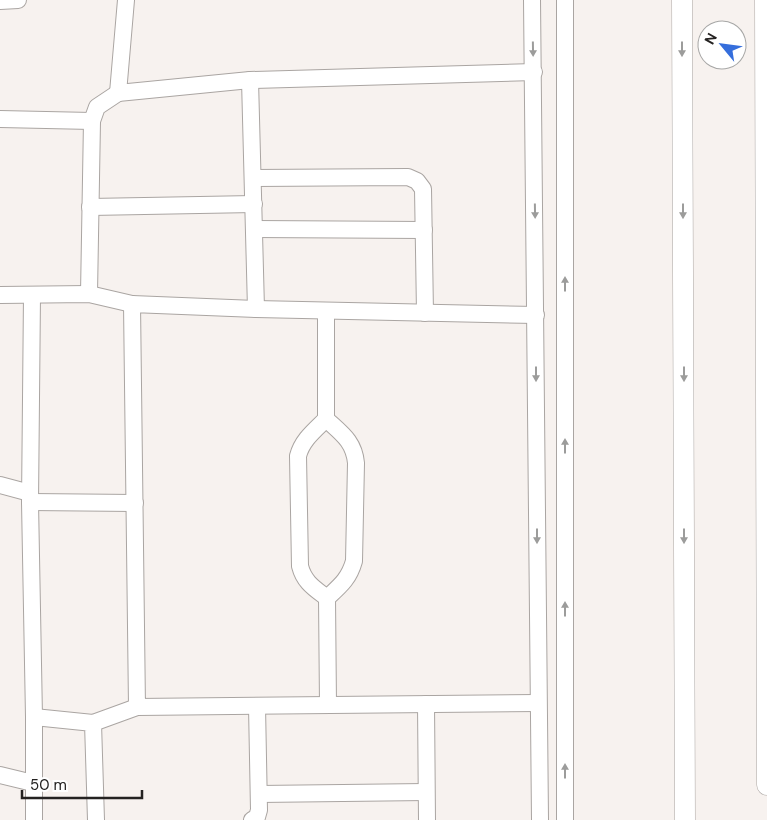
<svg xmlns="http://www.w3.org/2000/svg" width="767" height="820" viewBox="0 0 767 820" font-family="'DM Sans',sans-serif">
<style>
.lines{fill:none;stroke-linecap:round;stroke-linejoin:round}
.minor-casing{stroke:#aaa5a2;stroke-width:18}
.major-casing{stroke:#aaa5a2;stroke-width:21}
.minor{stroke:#fff;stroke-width:16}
.major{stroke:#fff;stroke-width:20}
.oneway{fill:#9c9c9b}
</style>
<rect width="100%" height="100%" fill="#f7f2ef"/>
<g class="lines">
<defs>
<g id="minor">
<polyline points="126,0 118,93 250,80 534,72"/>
<polyline points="532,0 540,820"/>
<polyline points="565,0 565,820"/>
<polyline points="0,1 18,0"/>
<polyline points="250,80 256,309"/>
<polyline points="0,119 92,121"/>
<polyline points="253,178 408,177 417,181 423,189 425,313"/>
<polyline points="90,207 254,204"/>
<polyline points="255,229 424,230"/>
<polyline points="89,294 92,121 97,107 118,93"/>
<polyline points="0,295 89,294 132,304"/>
<polyline points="32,295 30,502 34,717 34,820"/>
<path d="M326,311V419C315,430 302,440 298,456L300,566C304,582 314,588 327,598L328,705"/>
<polyline points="536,315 256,309 132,304 137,707 538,703"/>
<path d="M326,419C341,433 354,441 356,463L354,561C349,579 340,586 327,598"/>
<polyline points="0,485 30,493"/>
<polyline points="30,502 135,503"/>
<polyline points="426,704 427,820"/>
<polyline points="34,717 93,723 96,820"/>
<polyline points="93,723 137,707"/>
<polyline points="0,775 33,783"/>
<polyline points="259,794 426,792"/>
<polyline points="252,820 257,817 259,810 257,706"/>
</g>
<g id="major">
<polyline points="682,0 685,820"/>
<polyline points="765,0 767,785"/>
</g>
</defs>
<use href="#minor" class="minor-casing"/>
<use href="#major" class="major-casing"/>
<use href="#minor" class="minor"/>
<use href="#major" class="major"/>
</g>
<defs><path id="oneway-solid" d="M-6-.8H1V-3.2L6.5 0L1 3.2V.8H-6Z" transform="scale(1.25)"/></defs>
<g class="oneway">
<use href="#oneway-solid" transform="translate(533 49) rotate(89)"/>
<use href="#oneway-solid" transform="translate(682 49) rotate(90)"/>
<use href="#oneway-solid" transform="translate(535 211) rotate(89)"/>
<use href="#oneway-solid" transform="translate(683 211) rotate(90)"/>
<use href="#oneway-solid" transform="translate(565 284) rotate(-90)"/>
<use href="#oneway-solid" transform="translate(536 374) rotate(90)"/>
<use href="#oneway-solid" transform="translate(684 374) rotate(90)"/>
<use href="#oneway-solid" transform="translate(565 446) rotate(-90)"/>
<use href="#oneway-solid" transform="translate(537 536) rotate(90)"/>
<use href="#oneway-solid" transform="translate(684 536) rotate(90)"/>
<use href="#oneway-solid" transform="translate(565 609) rotate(-90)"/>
<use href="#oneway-solid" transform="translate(565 771) rotate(-90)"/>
</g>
<g transform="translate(722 45) rotate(299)"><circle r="24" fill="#ffffff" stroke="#a7a7a6"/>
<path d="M0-4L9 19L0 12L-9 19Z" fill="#356edc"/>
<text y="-8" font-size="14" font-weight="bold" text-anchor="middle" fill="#242221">N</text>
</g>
<path d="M22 790v8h120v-8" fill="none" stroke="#242221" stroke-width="2.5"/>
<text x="30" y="790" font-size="15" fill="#242221" stroke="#ffffff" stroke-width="4" paint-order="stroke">50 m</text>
</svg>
